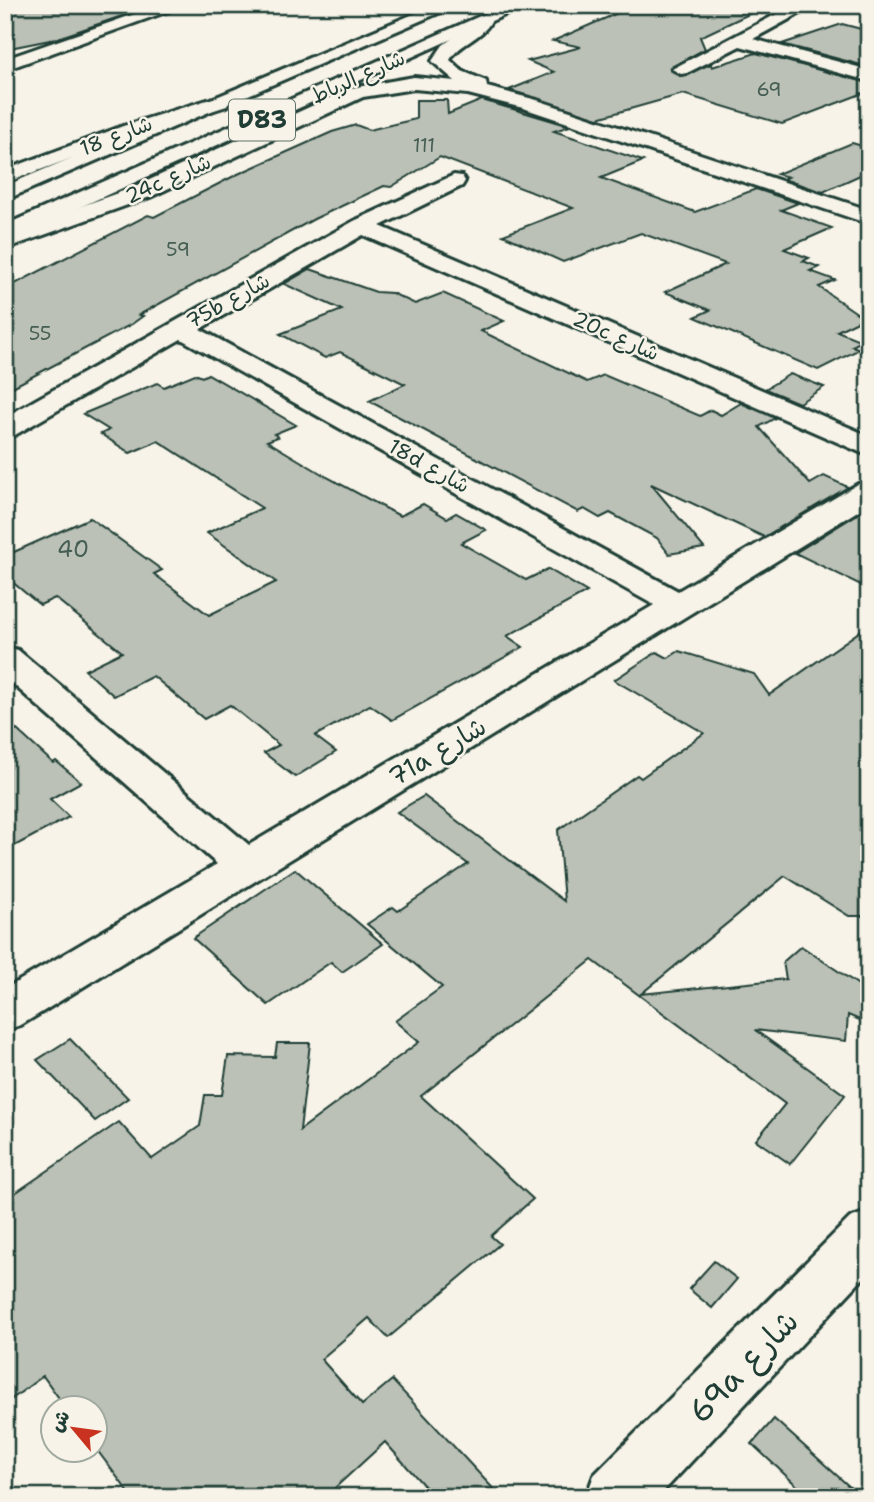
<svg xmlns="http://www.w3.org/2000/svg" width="874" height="1502" viewBox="0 0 874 1502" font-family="'Shantell Sans','Playpen Sans Arabic',sans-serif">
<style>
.building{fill:#bbc1b6;stroke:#1f3d34;stroke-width:2}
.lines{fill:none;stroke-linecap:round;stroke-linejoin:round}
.minor-casing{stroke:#1f3d34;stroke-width:6}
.highway-casing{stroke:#1f3d34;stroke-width:6}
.minor{fill:#f7f3e8;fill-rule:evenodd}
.highway{fill:#f7f3e8;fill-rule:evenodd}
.labels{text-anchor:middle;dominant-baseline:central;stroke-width:5;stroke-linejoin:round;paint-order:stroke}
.far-number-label{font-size:19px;fill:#465e54}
.far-street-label{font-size:21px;fill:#1f3d34;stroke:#f7f3e8}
.number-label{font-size:23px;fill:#465e54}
.shield{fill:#f7f3e8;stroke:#60746a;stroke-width:2}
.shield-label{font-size:24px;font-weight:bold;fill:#1f3d34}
.street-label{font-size:26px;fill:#1f3d34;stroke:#f7f3e8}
.near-street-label{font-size:32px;fill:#1f3d34;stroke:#f7f3e8}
</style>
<rect width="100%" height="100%" fill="#f7f3e8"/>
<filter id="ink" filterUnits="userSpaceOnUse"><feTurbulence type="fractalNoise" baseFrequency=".0143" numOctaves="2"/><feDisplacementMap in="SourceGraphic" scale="14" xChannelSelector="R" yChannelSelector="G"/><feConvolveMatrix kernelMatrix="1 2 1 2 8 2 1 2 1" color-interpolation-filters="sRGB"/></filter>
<g filter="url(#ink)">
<g class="building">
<polygon points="38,5 147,5 148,7 55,39 5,49 5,11"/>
<polygon points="636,5 768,5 700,37 705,49 670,68 680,76 711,64 712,67 756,53 869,83 869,91 782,124 683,94 598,118 509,90 554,72 528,61 581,47 553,41"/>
<polygon points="842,24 869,31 869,67 782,44"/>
<polygon points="416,100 447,100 448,114 482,100 570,126 554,131 643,161 601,178 695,212 756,189 798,203 781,210 832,228 784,249 809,258 803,261 819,267 810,271 835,280 819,287 864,318 837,331 862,341 852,346 860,349 818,370 695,317 710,310 665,292 726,264 641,233 563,262 503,235 573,208 440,157 391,187 384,186 314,219 139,315 143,316 132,324 5,391 5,289 148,215 154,217 238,174 332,132 356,125 369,130 416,119"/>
<polygon points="852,143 869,148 869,171 823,192 783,179 788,177 777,174"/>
<polygon points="310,269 376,292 392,293 415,304 443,293 504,321 481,331 587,382 604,375 700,416 711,410 721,415 741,403 775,418 759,427 810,484 824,476 848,487 764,537 651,484 704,548 669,554 657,538 610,513 600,518 584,509 578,512 369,401 405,384 340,352 325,358 280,334 342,310 284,284"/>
<polygon points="195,374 202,377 208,374 296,425 274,434 278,437 267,441 327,477 400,516 423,504 447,518 456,513 486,530 461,543 526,580 548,569 587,592 507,636 523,647 392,720 370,705 315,736 336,752 295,777 264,753 279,745 230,705 204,719 153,676 114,696 85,670 122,652 55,598 40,605 5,576 5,556 90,518 162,570 154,574 209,615 276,582 207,533 262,508 158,441 130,453 101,434 109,430 83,414 157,383 164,387"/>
<polygon points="790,374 824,387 799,403 765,389"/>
<polygon points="869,507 869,589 795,553"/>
<polygon points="869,625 869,916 849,916 785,876 641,994 786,979 783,962 801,946 869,992 869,1024 848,1015 846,1041 755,1030 845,1095 790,1164 756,1140 785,1104 592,960 421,1096 533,1199 491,1236 500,1244 388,1338 369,1318 321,1359 362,1405 392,1380 501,1497 434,1497 385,1442 325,1497 132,1497 94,1446 94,1408 66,1408 43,1376 5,1404 5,1200 119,1122 152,1159 200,1126 205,1095 222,1095 228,1056 275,1057 277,1043 310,1043 300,1130 419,1042 395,1021 442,987 367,924 393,907 398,911 468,864 397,812 424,796 564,901 558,830 637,775 641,778 704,733 614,680 657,652 668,658 679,651 754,674 769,695"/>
<polygon points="5,719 53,763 56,761 81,782 50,799 69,817 5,851"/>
<polygon points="295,869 383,944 342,972 331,962 268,1005 193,938"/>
<polygon points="70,1039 128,1098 95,1121 37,1060"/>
<polygon points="714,1261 737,1279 712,1308 689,1289"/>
<polygon points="774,1419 861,1497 809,1497 752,1444"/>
</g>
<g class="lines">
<defs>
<g id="minor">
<polygon points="161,5 185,5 5,70 5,59"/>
<polygon points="794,5 815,5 753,39 869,70 869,81 740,46 687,73 681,74 672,69"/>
<path d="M483,16L491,21C482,39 459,43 450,60L462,71L486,81L487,87L537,100L869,210V224L523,108L468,94L414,89L363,97L150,197L5,249V234L134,187L351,88L414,77L455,81L432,61L443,45Z"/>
<polygon points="220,96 229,102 227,106 137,134 5,183 5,170 123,126"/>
<polygon points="454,175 462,176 465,181 462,186 380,226 869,436 869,456 363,235 200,329 678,591 858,484 869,482 869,504 21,1025 5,1030 5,989 217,864 5,677 5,647 18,650 249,845 654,605 181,339 15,435 5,438 5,417 354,221"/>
<polygon points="869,1211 869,1272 658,1497 586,1497 594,1475 850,1218"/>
</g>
<g id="highway">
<polygon points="435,5 457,5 5,200 5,186"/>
<polygon points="505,5 527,5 5,241 5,225"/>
</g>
</defs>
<use href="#minor" class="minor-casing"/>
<use href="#highway" class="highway-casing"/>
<use href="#minor" class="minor"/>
<use href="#highway" class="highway"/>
</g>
</g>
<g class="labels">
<g class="far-number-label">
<text x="769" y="89">69</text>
<text x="424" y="145">111</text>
<text x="178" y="249">59</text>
<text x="40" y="333">55</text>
</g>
<g class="far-street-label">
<text transform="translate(358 77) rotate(-24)">شارع الرباط</text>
<text transform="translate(116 136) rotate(-21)">شارع 18</text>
<text transform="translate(168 179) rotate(-24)">24c شارع</text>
<text transform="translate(228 301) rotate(-29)">75b شارع</text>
<text transform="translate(616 336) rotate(24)">20c شارع</text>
<text transform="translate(429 466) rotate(29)">18d شارع</text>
</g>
<g class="number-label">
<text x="73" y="549">40</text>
</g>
<rect class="shield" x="229" y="99.5" width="66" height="41" rx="5"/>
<g class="shield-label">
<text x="262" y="120">D83</text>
</g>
<g class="street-label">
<text transform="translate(437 751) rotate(-31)">71a شارع</text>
</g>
<g class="near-street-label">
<text transform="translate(743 1366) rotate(-46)">69a شارع</text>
</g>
</g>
<rect width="874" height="1502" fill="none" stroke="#f7f3e8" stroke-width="28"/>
<rect x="14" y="14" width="846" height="1474" fill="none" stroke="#1f3d34" stroke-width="2.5" filter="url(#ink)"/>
<g transform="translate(74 1429) rotate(299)"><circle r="33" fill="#f7f3e8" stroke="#a1aaa0" stroke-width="2"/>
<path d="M0-5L12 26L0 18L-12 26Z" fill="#c8321e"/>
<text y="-10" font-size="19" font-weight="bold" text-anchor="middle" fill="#1f3d34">ش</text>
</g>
</svg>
